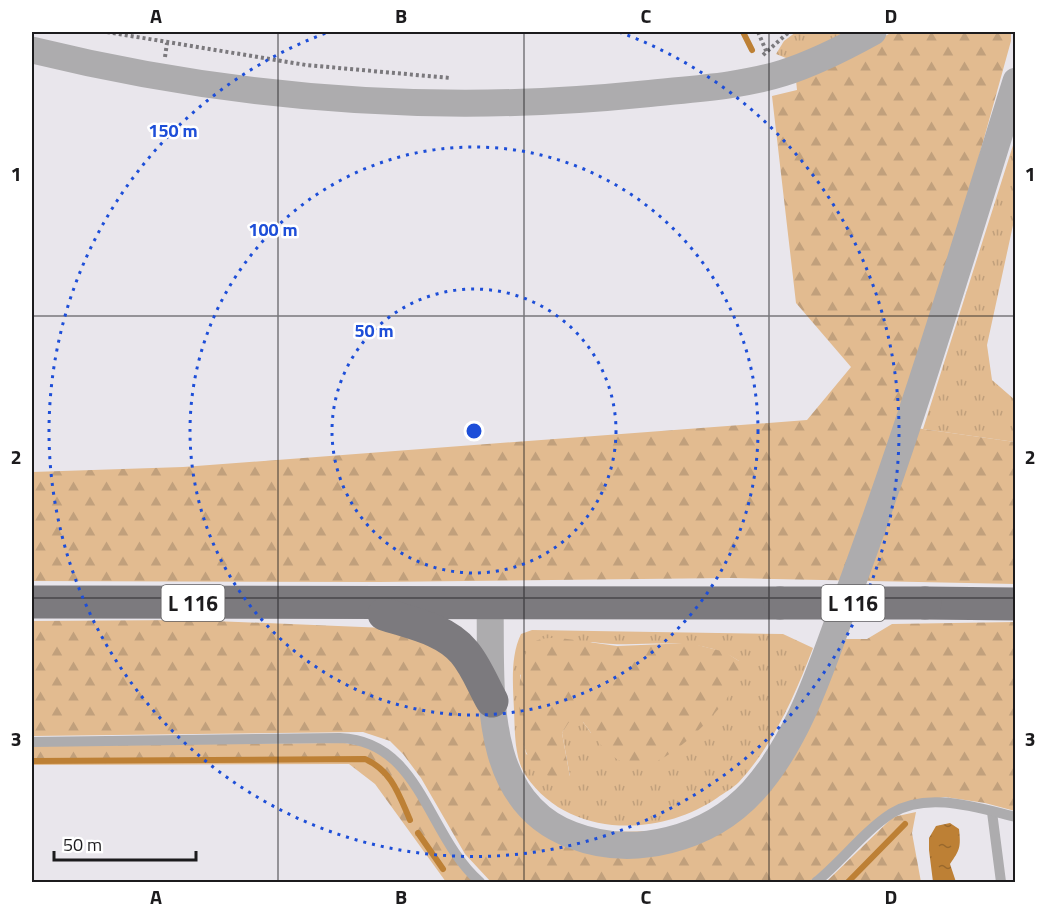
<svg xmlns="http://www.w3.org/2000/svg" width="1047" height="914" viewBox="0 0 1047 914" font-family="'Titillium Web',sans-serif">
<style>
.grass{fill:url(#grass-tufts);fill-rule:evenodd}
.forest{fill:url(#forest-firs)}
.water{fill:url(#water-ripples)}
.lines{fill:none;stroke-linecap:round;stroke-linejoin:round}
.stream{stroke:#bd8035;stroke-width:6}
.path{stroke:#7b797d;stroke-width:4;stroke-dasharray:3 3;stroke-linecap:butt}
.service{stroke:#adacae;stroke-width:10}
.tertiary{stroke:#adacae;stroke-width:27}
.primary{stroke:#7c7a7e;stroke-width:33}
.primary-bridge{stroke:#7c7a7e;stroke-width:33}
.grid{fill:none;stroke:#1c1b1d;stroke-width:1.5;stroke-opacity:0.55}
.ring{fill:none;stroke:#1d4ed8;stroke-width:3;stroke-dasharray:3 6}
.labels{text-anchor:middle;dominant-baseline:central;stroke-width:5;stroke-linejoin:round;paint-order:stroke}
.shield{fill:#fff;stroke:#605f61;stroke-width:1.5}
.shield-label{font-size:21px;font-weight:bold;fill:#1c1b1d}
.centre{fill:#1d4ed8;stroke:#fff;stroke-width:3}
.ring-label{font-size:18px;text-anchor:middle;font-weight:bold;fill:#1d4ed8;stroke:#fff;stroke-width:5;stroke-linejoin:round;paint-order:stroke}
.neatline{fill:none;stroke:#1c1b1d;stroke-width:2}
.grid-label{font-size:20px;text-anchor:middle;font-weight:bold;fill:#1c1b1d}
</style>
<defs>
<pattern id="grass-tufts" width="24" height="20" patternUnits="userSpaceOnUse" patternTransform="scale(1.5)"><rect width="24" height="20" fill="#e2bb90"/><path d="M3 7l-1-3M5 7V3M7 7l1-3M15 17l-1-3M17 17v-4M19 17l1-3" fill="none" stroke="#c1a07c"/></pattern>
<pattern id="forest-firs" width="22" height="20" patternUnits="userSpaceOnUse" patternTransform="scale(1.5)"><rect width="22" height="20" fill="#e2bb90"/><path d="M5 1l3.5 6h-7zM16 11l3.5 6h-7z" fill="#c1a07c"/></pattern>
<pattern id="water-ripples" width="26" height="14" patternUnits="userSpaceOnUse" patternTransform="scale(1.5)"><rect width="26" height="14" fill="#bd8035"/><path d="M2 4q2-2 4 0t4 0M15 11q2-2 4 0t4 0" fill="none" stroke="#99682c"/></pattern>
</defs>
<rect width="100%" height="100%" fill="#e9e6ec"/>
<g class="grass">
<polygon points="796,32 850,32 791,60 776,54 784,41"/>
<polygon points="1015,139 1015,216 987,345 992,380 1015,400 1015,442 923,429"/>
<path d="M532,630L783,634L813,648C795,695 774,744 739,782C733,788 724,793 717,798C660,837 569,839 526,776C514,758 515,731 514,710C513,685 510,657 521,634ZM592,642C642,650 694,632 739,661L591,733L583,722H568L562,733L570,776L526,754L521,725L520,675Z"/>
</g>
<g class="forest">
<polygon points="893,32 1011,32 1011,41 960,225 916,428 1015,442 1015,584 731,578 379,582 32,581 32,472 183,467 807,420 851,367 796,303 772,96 797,90 796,80"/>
<polygon points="190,620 386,628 455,652 545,833 721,830 842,639 867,639 892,624 1015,622 1015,811 985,803 945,797 899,806 809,882 491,882 465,854 421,778 403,754 390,741 363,732 32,736 32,621"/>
<path d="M560,638L617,646L690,643L725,652L739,661C740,665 741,671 740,675C732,702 670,766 640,766C614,766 597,741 583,722H569L562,733L570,777L555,780C544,773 534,768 528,756C517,736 514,658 533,643C540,637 551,638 560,638Z"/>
<path d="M345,743C357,745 369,746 380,752C420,778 436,848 474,882H446L375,784L349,764L32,765V745Z"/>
<polygon points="916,812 912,833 921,882 826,882 893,817"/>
</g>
<path class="water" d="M950,823L959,829C961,847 960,850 950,864L956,882H933L929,850V838L936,826Z"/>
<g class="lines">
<g class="stream">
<polyline points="743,32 752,50"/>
<path d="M32,761L365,759C392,771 399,795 410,820"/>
<polyline points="418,833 443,869"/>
<polyline points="848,882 905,824"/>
</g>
<g class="path">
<polyline points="107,32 306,65 450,78"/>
<polyline points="758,32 767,53"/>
<polyline points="763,55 789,32"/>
<polyline points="165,57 167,43"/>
</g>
<g class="service">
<path d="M32,742L340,738C421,741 427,836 480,882"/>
<polyline points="992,812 1001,882"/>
<path d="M816,882C842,861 864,831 892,813C928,791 978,808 1016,817"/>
</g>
<g class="tertiary">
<path d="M32,50C232,99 439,115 644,94C689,89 739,87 783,73C815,63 844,48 873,32"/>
<path d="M490,604C492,685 479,800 572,835C634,859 709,839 753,791C800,739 822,664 846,600C910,429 962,254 1016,81"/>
</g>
<g class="primary">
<polyline points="32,602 780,603"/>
<polyline points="925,603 1016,604"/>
<path d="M384,614C411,623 445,629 464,652C476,666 483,685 492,701"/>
</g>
<polyline class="primary-bridge" points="780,603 925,603"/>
</g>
<path class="grid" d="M278,32V882M524,32V882M769,32V882M32,316H1016M32,598H1016"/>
<g class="ring">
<circle cx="474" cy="431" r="142"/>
<circle cx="474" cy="431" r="284"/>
<path d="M619 32A425 425 0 1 1 329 32"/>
</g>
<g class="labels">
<g class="shield">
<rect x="161.5" y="585" width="63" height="36" rx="4.5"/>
<rect x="821.5" y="585" width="63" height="36" rx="4.5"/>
</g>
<g class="shield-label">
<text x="193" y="603">L 116</text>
<text x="853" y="603">L 116</text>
</g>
</g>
<circle cx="474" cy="431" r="9" class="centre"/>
<g class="ring-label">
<text x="173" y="137">150 m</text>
<text x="273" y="236">100 m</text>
<text x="374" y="337">50 m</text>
</g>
<rect width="1047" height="914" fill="none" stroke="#ffffff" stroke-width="66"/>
<path d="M54 851v9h142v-9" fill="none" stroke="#1c1b1d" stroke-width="3"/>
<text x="63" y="851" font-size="18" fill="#1c1b1d" stroke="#ffffff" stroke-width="4.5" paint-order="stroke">50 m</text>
<rect x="33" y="33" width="981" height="848" class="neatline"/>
<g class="grid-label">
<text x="156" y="23">A</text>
<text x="401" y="23">B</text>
<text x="646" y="23">C</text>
<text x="891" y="23">D</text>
<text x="16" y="181">1</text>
<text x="1030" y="181">1</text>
<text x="16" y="464">2</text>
<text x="1030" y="464">2</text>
<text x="16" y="746">3</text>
<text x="1030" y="746">3</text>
<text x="156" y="904">A</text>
<text x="401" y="904">B</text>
<text x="646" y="904">C</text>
<text x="891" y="904">D</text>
</g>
</svg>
